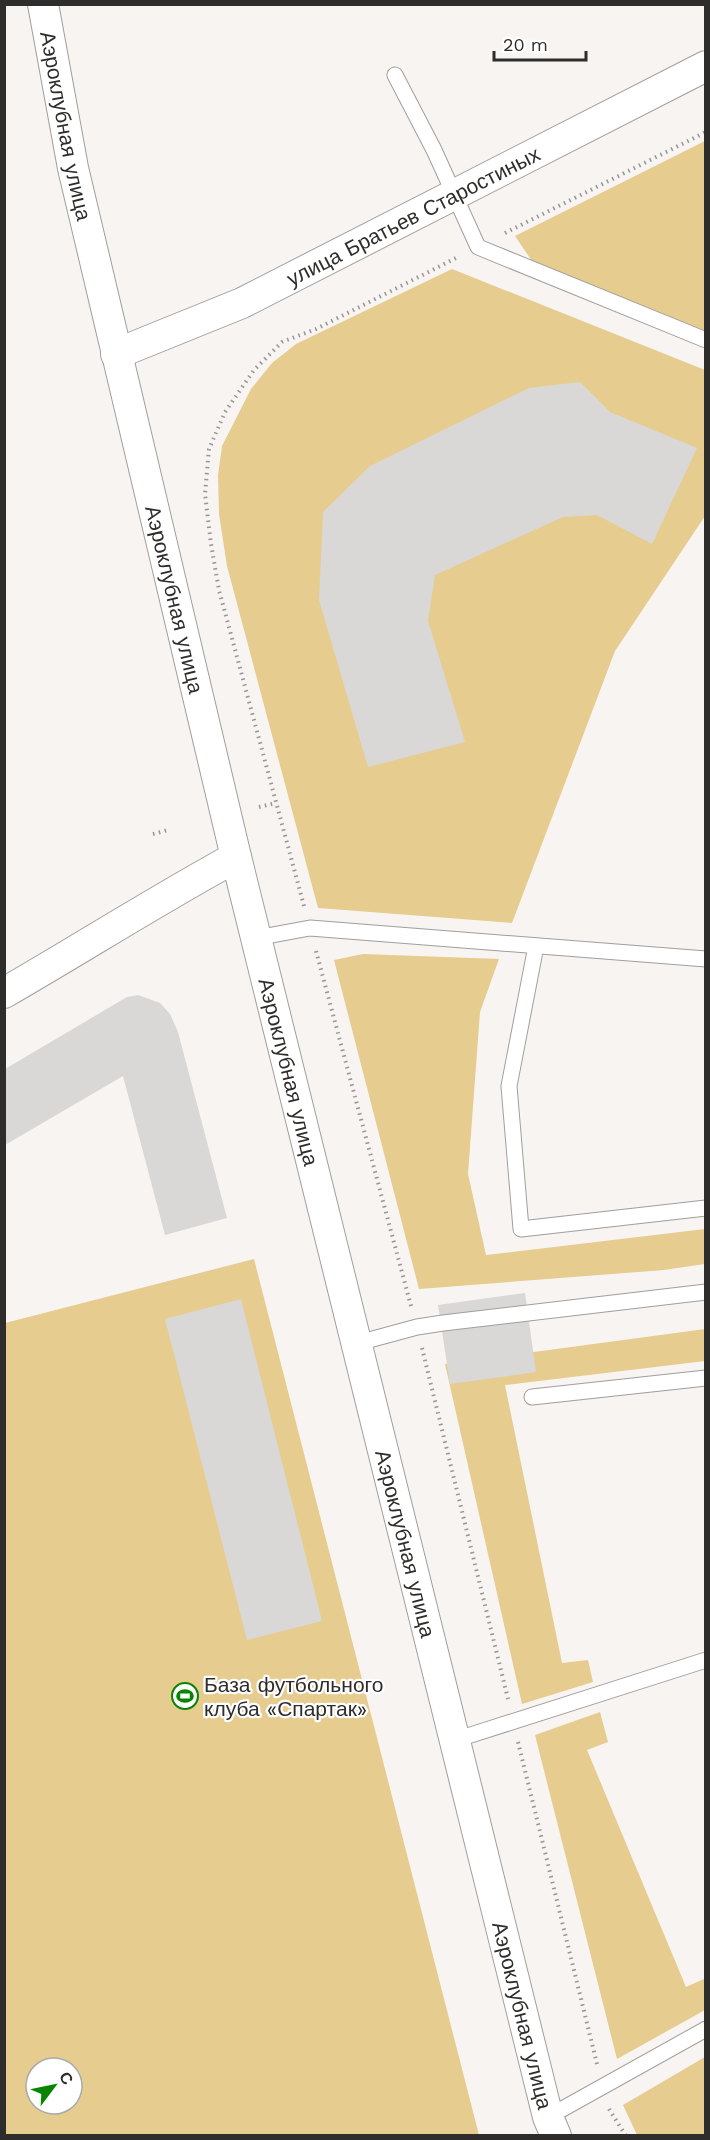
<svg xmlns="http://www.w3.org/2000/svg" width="710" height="2140" viewBox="0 0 710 2140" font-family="'Work Sans',sans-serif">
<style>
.green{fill:#e6cc8f;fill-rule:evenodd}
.building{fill:#dad8d6}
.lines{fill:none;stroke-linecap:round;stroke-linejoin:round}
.service-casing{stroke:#a19e9c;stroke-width:17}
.minor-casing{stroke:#a19e9c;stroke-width:32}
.path{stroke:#989594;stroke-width:4;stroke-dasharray:1.5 4.5;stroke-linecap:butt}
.service{stroke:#fff;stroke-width:15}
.minor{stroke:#fff;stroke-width:30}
.labels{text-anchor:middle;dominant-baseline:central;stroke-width:4.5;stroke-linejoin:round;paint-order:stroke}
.street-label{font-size:21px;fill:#2e2d2c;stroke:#fff}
.poi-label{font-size:21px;fill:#2e2d2c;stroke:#fff;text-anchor:start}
</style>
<rect width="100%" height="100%" fill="#f7f4f2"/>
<g class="green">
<polygon points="705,141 705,331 532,261 515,236"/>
<polygon points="452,269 705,370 705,516 615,651 512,923 318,908 227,566 219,514 218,475 222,446 251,389 272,363 296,344"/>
<polygon points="363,954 499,959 480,1012 468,1174 486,1255 705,1229 705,1264 664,1270 419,1289 334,960"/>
<path d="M254,1259L479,2135H5V1323ZM36,2068H72V2104H36Z"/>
<polygon points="705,1329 705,1361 505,1385 562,1663 588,1660 593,1682 522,1704 445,1364"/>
<polygon points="600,1712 608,1742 587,1750 686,1987 706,1978 705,2010 617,2059 535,1735"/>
<polygon points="705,2057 705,2135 637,2135 623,2105"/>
</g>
<g class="building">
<polygon points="580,382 610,412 697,448 652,544 597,515 563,517 435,575 428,621 465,742 368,767 319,600 323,512 370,466 529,388"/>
<polygon points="138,995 160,1003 170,1014 178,1032 227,1218 165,1235 123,1076 5,1145 5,1069 127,997"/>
<polygon points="525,1293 536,1372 450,1384 438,1305"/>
<polygon points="241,1299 322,1621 247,1640 165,1319"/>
</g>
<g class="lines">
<defs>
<g id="service">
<polyline points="395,75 434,150 478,247 706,340"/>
<polyline points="256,938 310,928 706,959"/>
<polyline points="536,946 509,1086 521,1229 706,1208"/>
<polyline points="358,1343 417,1327 443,1323 706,1292"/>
<polyline points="532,1397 706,1378"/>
<polyline points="455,1740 706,1660"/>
<polyline points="548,2117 706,2029"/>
</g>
<g id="minor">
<path id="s1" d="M43,4L73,168L236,857L548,2117L556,2136"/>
<path id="s2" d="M116,354L242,303L706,66"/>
<path d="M4,993C82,948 157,900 236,857"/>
</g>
</defs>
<use href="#service" class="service-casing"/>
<use href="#minor" class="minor-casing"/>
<g class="path">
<polyline points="505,233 706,132"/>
<polyline points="259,807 276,803"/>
<polyline points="153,834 168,830"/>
<polyline points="304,906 219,590 211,544 205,494 209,449 225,412 254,370 282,342 316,329 458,257"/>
<polyline points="316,951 411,1306"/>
<polyline points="422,1348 508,1699"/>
<polyline points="518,1742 597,2064"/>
<polyline points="609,2109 626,2136"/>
</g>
<use href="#service" class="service"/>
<use href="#minor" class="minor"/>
</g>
<defs>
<symbol id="stadium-ring" viewBox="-11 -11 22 22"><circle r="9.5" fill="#fff" stroke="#088400" stroke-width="1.5"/><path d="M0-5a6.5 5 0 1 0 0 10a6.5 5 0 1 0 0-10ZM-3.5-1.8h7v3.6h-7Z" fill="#088400"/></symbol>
</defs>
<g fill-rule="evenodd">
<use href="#stadium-ring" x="170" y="1681" width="30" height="30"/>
</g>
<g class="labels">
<g class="street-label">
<text stroke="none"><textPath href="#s1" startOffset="124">Аэроклубная улица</textPath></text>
<text stroke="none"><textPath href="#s2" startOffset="328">улица Братьев Старостиных</textPath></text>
<text stroke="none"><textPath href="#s1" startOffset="610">Аэроклубная улица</textPath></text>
<text stroke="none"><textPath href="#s1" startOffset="1096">Аэроклубная улица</textPath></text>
<text stroke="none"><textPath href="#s1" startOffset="1582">Аэроклубная улица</textPath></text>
<text stroke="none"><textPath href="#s1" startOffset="2068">Аэроклубная улица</textPath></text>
</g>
<g class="poi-label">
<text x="204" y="1684">База футбольного<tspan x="204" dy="24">клуба «Спартак»</tspan></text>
</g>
</g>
<rect width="710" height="2140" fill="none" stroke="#2e2d2c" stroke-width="12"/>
<g transform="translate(54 2086) rotate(58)"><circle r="28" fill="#ffffff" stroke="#ababab" stroke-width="1.5"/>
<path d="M0-4.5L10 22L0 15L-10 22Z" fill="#088400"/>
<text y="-9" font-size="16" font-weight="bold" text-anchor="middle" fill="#2e2d2c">С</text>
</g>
<path d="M494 51v9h92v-9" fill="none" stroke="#2e2d2c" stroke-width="3"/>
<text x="503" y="51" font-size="18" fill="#2e2d2c" stroke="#ffffff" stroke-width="4.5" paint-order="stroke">20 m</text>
</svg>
